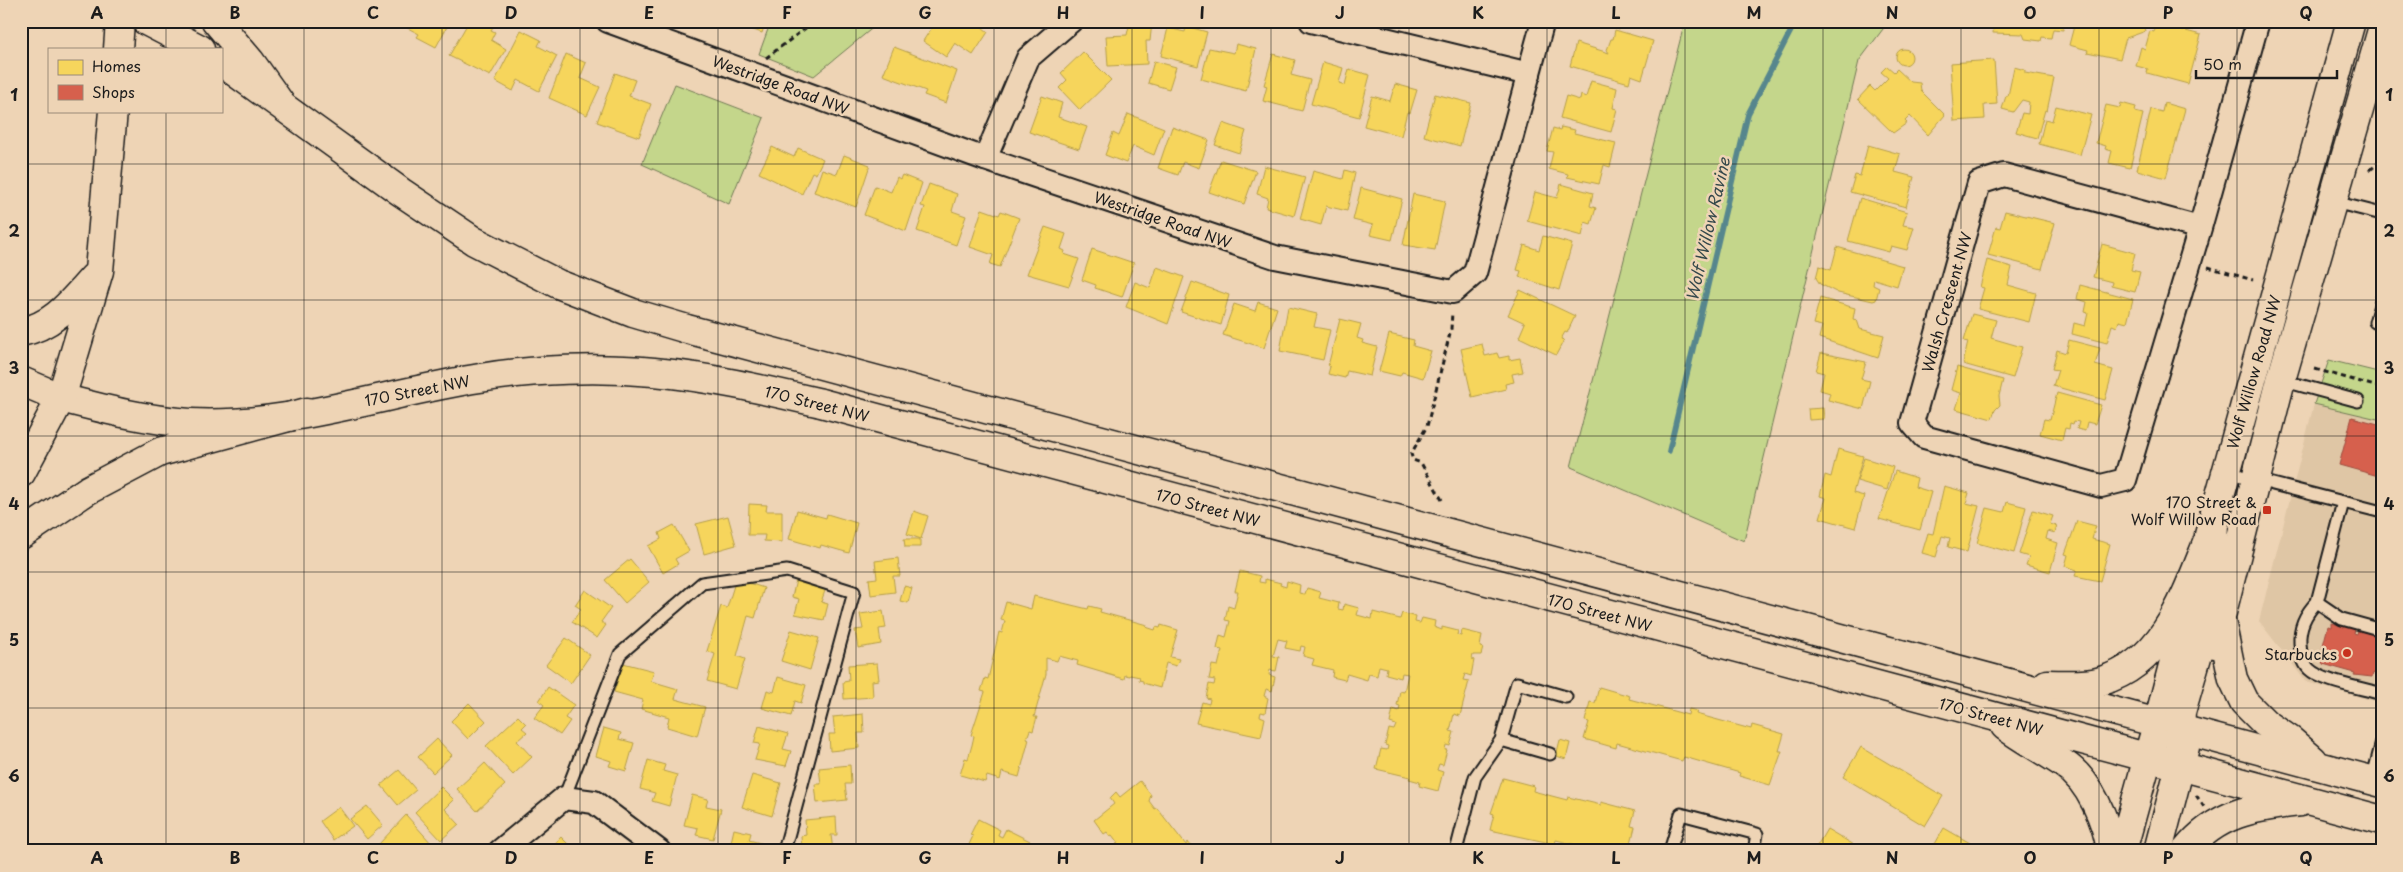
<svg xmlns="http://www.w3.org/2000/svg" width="2403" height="872" viewBox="0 0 2403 872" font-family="'Playpen Sans',sans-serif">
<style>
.built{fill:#dfc6a5}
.green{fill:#c4d68b;stroke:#707954}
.homes{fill:#f6d55c;stroke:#b59e49}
.shops{fill:#d6604d;stroke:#9e4c3e}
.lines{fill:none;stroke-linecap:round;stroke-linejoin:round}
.stream{stroke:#56868d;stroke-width:5.5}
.service-casing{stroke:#1c1c1c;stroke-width:15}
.minor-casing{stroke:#1c1c1c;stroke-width:26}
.tertiary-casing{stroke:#1c1c1c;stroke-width:31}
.secondary-casing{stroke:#1c1c1c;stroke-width:31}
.primary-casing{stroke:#1c1c1c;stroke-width:31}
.motorway-casing{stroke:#1c1c1c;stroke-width:31}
.path{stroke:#1c1c1c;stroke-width:3;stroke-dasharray:5 4;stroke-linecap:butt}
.service{stroke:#eed4b5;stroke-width:11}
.minor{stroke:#eed4b5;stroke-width:22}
.tertiary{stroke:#eed4b5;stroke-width:28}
.secondary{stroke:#eed4b5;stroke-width:28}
.primary{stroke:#eed4b5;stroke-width:28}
.motorway{stroke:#eed4b5;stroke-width:28}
.grid{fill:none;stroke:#1c1c1c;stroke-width:1;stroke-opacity:0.55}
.poi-dot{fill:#c8321e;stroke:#eed4b5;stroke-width:2}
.labels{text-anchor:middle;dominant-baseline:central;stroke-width:5;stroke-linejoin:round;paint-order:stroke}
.street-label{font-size:15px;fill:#1c1c1c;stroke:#eed4b5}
.poi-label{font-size:15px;fill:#1c1c1c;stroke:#eed4b5;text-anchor:end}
.water-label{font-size:16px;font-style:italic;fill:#34484b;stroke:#eed4b5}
.neatline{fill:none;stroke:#1c1c1c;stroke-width:2}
.grid-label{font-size:16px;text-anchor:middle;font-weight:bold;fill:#1c1c1c}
</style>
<rect width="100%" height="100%" fill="#eed4b5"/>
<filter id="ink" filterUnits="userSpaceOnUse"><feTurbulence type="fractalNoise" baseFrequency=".02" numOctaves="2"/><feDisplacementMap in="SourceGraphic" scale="10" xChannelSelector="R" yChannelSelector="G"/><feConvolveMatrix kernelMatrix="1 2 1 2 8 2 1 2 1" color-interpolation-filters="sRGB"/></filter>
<g filter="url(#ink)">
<polygon class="built" points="2314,404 2382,420 2382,703 2306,682 2259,621"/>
<g class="green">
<polygon points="771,21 881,21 814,76 759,54"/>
<polygon points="1685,21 1889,21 1859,61 1744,541 1571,467"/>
<polygon points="675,84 764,118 729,204 642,164"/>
<polygon points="2329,360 2382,373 2382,420 2314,404"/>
</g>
<g class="homes">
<polygon points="406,21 454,21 451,26 448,25 436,47 417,37 419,34 404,26"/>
<polygon points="469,21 496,22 491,30 495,32 491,40 506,49 490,76 449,56"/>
<polygon points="743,21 766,21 762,33 742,26"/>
<polygon points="936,21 975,21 988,32 973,55 955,43 946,57 923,41"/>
<polygon points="1130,21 1152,22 1150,41 1146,41 1147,64 1108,66 1106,36 1127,35"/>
<polygon points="1619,21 1650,21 1648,29"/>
<polygon points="1994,21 2064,21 2063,30 2053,29 2051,38 2042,37 2041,41 2025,39 2023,34 1993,33"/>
<polygon points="2084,21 2109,25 2108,21 2143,21 2146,31 2126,38 2120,59 2087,52 2088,50 2069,45 2074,26 2082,28"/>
<polygon points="2156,23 2201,35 2188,84 2147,73 2148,69 2136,66 2141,47 2145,49 2150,31 2154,32"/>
<polygon points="1186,26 1207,32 1198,66 1161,56 1168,28 1185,32"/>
<polygon points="521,30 541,40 538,46 557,56 539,91 518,80 513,91 495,81"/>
<polygon points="1615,30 1653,41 1642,79 1631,75 1629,83 1570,66 1576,43 1609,53 1607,50 1611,39 1613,39"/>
<polygon points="1236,44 1256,49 1246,91 1201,79 1209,48 1234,53"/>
<polygon points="894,47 957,71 946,103 924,95 926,91 883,75"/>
<circle cx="1904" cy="57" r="8"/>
<polygon points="1083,52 1111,80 1080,110 1059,88 1067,80 1061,73"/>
<polygon points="566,54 586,63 580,78 600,87 587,115 549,98"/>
<polygon points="1273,54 1295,60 1291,75 1310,80 1302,111 1263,101 1267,86 1264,85"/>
<polygon points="1994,60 1997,104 1984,105 1985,119 1954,121 1950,63"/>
<polygon points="1154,61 1176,67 1169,89 1148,83"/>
<polygon points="1323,62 1343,68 1339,83 1345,85 1349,69 1370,75 1359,117 1311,104"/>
<polygon points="1887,66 1894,72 1897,69 1911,82 1920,83 1921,91 1945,115 1928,135 1910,116 1905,121 1907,123 1893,133 1858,99 1870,86 1875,91 1888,78 1881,72"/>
<polygon points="2014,67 2025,70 2025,73 2054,78 2047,111 2045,110 2037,138 2016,132 2022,113 2028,114 2029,102 2022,100 2013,112 2002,109 2006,96 2008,96"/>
<polygon points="615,73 635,80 629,96 651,104 639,137 597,122"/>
<polygon points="1591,81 1617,88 1613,108 1617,109 1611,132 1560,118 1566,96 1580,100 1581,95 1586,97"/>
<polygon points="1395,84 1417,90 1410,113 1407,112 1401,136 1364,126 1372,96 1390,101"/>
<polygon points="1435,94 1471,103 1460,146 1424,136"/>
<polygon points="1042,96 1062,103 1058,117 1087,127 1079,149 1029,132"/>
<polygon points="2121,103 2136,107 2135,112 2143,114 2130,168 2109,163 2112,151 2105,149 2106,146 2096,143 2106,105 2120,108"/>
<polygon points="2164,103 2185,109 2166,178 2137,170 2151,109 2162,112"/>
<polygon points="2056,106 2091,115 2080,155 2039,144 2045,119 2052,121"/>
<polygon points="1128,114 1164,128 1154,155 1133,146 1126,163 1105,155 1113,133 1119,136"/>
<polygon points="1223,123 1246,131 1239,153 1215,145"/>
<polygon points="1172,127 1209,140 1199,168 1183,162 1178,175 1158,168"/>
<polygon points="1561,127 1575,130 1574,133 1616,143 1610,167 1604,165 1599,184 1567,177 1568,174 1549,169 1553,152 1547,151 1553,128 1560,130"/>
<polygon points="1868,145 1900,154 1895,172 1914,177 1906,207 1850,192 1855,175 1860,176"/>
<polygon points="772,147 794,157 798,148 823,159 816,174 812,172 802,194 759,173"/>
<polygon points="844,155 870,165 856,207 814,192 822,169 837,174"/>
<polygon points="1221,160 1256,171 1244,204 1209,192"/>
<polygon points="1264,166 1305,177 1294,216 1266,208 1268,198 1257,194"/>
<polygon points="1345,170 1355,173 1347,211 1326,206 1321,225 1300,219 1313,171 1343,179"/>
<polygon points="902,175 922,183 906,231 864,215 875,186 891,192 897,177 900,179"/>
<polygon points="929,184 957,194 952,211 966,216 956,245 917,231 925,207 921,206"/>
<polygon points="1561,184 1593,193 1590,206 1596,208 1591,224 1585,222 1582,236 1527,221 1535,192 1557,198"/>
<polygon points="1361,188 1402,199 1392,240 1370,235 1373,225 1353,220"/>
<polygon points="1413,194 1445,201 1435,250 1403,245"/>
<polygon points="1860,198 1907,212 1903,225 1914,227 1907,250 1891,246 1889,252 1848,241"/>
<polygon points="982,209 999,215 1001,211 1019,218 1000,267 990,264 993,255 970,247"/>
<polygon points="2005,211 2055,223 2042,269 1988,255 1996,227 2000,228"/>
<polygon points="1045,227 1066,234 1061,249 1065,251 1064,254 1079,259 1069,286 1027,274"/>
<polygon points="1543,236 1572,244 1559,290 1519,277 1521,271 1517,270 1524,245 1539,250"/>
<polygon points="2102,244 2135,253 2131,270 2140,272 2135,292 2111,286 2112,282 2093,277"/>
<polygon points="1837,247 1903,266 1897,286 1874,279 1873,285 1879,288 1876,300 1873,301 1838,293 1820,284 1816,278 1819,266 1831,270"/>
<polygon points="1092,249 1134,263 1122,297 1095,288 1096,285 1082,280"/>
<polygon points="1987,260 2012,267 2008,285 2036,293 2029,322 1978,309 1984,288 1980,287"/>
<polygon points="1157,267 1184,277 1168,324 1126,307 1135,282 1150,288"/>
<polygon points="1192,282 1229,295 1221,325 1181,312"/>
<polygon points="2080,285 2133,299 2127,323 2119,321 2117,327 2112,325 2107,343 2072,334 2074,323 2085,326 2088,313 2085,312 2087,302 2077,299"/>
<polygon points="1520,290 1575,316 1567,333 1565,332 1561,339 1564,340 1556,355 1519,337 1525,323 1508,315"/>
<polygon points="1820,298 1855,308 1853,319 1857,320 1860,329 1884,335 1878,358 1819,338 1822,326 1813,324"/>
<polygon points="1258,302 1277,308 1264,348 1223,335 1234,304 1255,311"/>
<polygon points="1288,307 1317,314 1314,327 1330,330 1323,360 1280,351"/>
<polygon points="1972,314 1996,320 1991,338 2022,347 2013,378 1963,364 1968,342 1964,341"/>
<polygon points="1340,319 1361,324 1357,338 1363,340 1362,343 1377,347 1370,376 1347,371 1345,378 1328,374 1330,367 1328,366"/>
<polygon points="1389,334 1414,340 1413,346 1431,351 1423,378 1402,372 1400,376 1379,371"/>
<polygon points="2069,340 2100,348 2095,365 2113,370 2105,400 2053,386 2058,370 2052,369 2057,350 2066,353"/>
<polygon points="1482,344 1485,356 1497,353 1499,358 1509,356 1509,360 1520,358 1523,372 1512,374 1514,382 1505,384 1506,389 1472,397 1461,349"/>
<polygon points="1821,353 1866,362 1861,379 1870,381 1863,409 1828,400 1830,393 1820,390 1824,373 1816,371"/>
<polygon points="1957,367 2003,380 1999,396 2000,405 1995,410 1992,419 1956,409 1961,393 1951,390"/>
<polygon points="2057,393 2101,405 2095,424 2087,422 2085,431 2077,429 2079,422 2074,421 2073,424 2070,423 2069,429 2065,428 2062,440 2040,434 2044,419 2050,420"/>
<polygon points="1823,408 1824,419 1809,420 1808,409"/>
<polygon points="1838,449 1863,456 1853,493 1864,496 1855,528 1820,518 1826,498 1820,496 1825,475 1831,477"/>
<polygon points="1864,458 1893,467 1887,490 1857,481"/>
<polygon points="1895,471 1917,478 1915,487 1931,492 1920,530 1879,519"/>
<polygon points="1944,486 1969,493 1966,503 1979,506 1967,552 1948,547 1950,538 1942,536 1936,557 1922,553 1928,533 1933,534"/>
<polygon points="2007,502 2026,507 2014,553 1977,543 1987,508 2004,512"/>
<polygon points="749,504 767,505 766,511 782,511 782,542 764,541 765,535 748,535"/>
<polygon points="797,510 826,518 827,514 857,523 849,553 821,545 820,548 789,539"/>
<polygon points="2033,510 2053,516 2050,524 2057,526 2055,533 2048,531 2046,539 2058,543 2050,572 2026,565 2029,557 2019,554"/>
<polygon points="914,511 928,516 921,539 907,534"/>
<polygon points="728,516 736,545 704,554 696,524"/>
<polygon points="2077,521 2096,526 2092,539 2110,544 2100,581 2075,576 2077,570 2065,566 2068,555 2065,554"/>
<polygon points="674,525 689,551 675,559 678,564 663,573 648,546 661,539 659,533"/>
<polygon points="904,539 920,539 920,547 905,547"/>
<polygon points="898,558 900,576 893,576 895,592 871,595 869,579 877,578 875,561"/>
<polygon points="630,559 649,582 625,603 605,580"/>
<polygon points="1240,571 1260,576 1259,582 1265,583 1265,579 1281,583 1280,585 1286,587 1287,581 1300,585 1299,593 1305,594 1307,588 1321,592 1319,598 1339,603 1338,609 1343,610 1344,604 1359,608 1357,615 1372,619 1373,612 1400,619 1402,613 1416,617 1415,622 1420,623 1422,618 1435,621 1434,627 1442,630 1442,627 1458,631 1457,635 1461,636 1462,630 1482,635 1480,647 1483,648 1481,655 1473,655 1472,659 1474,660 1471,676 1465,674 1463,680 1469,681 1460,716 1454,714 1450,731 1454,732 1450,746 1446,745 1445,750 1447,750 1443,765 1439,764 1437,770 1443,772 1438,791 1419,786 1420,782 1409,779 1410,777 1376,769 1381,749 1387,750 1388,746 1385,745 1389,729 1394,730 1396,725 1390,723 1393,709 1399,711 1400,706 1397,705 1400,691 1404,692 1408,674 1402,673 1401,678 1386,674 1387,668 1379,666 1377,676 1369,674 1367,680 1347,674 1345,680 1332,677 1333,670 1312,665 1314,659 1303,656 1305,647 1301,646 1300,651 1285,648 1287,641 1278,639 1273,656 1279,657 1276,671 1270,670 1269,675 1275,677 1272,691 1266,689 1264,696 1268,698 1265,713 1261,712 1260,716 1265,718 1261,737 1196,723 1202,702 1209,704 1210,699 1206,698 1209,684 1214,685 1215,680 1209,679 1212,665 1218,666 1222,650 1217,649 1220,635 1226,637 1230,621 1225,620 1228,606 1234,608 1238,591 1235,591"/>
<polygon points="736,579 764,588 755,618 748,616 737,656 745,659 736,689 707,681 715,654 707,651 721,606 727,608"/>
<polygon points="796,580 826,588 821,602 828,604 824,620 795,614 799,599 792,597"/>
<polygon points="904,586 912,588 908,603 900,601"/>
<polygon points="585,590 611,608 601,622 606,625 597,638 572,622 581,609 575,605"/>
<polygon points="1034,596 1088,609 1089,606 1101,609 1100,612 1147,625 1146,627 1155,630 1156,627 1160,628 1161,625 1178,630 1170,657 1179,659 1176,666 1166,663 1160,688 1143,683 1143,681 1139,680 1140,677 1130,675 1130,676 1125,675 1124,679 1077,665 1078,661 1059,656 1057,661 1046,658 1046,674 1034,717 1037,717 1033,731 1030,730 1027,738 1029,739 1019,777 1002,772 1000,780 987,776 985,782 960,775 965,758 968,759 972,745 974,736 971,735 985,692 981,691 985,678 988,679 999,632 1002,633 1005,621 1001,620 1006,602 1031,609"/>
<polygon points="883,611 886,628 879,629 881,644 858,648 855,630 863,629 860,614"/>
<polygon points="791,630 819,638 810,670 781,661"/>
<polygon points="566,638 590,655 571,683 546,665"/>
<polygon points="623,663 654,671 651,681 678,689 675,699 705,707 697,736 667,727 669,717 641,709 643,700 614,692"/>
<polygon points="877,663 879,680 872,681 873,697 844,699 843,682 849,681 848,665"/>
<polygon points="778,677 806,685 801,703 795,701 791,716 762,708 767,690 774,692"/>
<polygon points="548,687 574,705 565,718 570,721 560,735 534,718 544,705 539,701"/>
<polygon points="1599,687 1630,696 1629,699 1688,715 1689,709 1697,711 1696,714 1751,729 1752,725 1784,734 1779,751 1782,751 1770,785 1739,776 1740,773 1684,757 1682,761 1617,743 1616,748 1584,739 1589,722 1585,721 1590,702 1595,703"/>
<polygon points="469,703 486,721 468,739 451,721"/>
<polygon points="863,714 864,733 858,733 859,748 830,751 829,734 835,734 833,717"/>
<polygon points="518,716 526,724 522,728 527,732 517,741 532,757 513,775 486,746"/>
<polygon points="759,726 788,734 783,749 791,751 786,766 755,760 760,744 754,743"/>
<polygon points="604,728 621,733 619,739 634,743 626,771 609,766 611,761 596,756"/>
<polygon points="437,739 452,755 433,773 418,757"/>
<polygon points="1560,740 1570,743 1566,759 1556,756"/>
<polygon points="1861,747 1943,796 1925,826 1843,777"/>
<polygon points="648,760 665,765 663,771 677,775 669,806 652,801 655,793 640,789"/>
<polygon points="485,763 505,785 477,811 457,789"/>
<polygon points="850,765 851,784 845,784 847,800 817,803 815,784 821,784 819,768"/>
<polygon points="399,770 416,790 398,805 381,785"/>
<polygon points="752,775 781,783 772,816 742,807"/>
<polygon points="1503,778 1534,786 1533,791 1567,800 1568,797 1601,805 1601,802 1635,811 1631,826 1635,827 1630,847 1625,846 1623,851 1589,851 1589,848 1556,840 1555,844 1490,830 1494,814 1491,813"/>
<polygon points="1140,781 1151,795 1149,801 1155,809 1157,808 1186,845 1188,842 1195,851 1118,851 1120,848 1116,844 1118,843 1112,835 1110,836 1107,832 1104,834 1094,820 1114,804 1110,798 1116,792 1120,797"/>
<polygon points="441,787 454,800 445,809 459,824 441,840 415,812"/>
<polygon points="692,795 708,799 706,806 721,809 713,839 696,835 698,828 684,825"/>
<polygon points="367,806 383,825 367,839 350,819"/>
<polygon points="339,807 353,826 333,840 320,821"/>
<polygon points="406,815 432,844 424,851 386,851 379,844"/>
<polygon points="836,817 837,835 831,835 833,851 802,851 801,836 806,835 805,820"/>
<polygon points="978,819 1000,830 998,835 1002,837 1006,829 1030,841 1025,851 963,851 964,848 967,849 973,836 970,835"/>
<polygon points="1944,828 1984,851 1931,851"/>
<polygon points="734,829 751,833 749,840 764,844 762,851 729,851"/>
<polygon points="1827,829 1861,849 1860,851 1814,851"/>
<polygon points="561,837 575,851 548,851"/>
</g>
<g class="shops">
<polygon points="2352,417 2382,425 2382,477 2339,465"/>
<polygon points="2332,623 2355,629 2354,633 2357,634 2358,630 2381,636 2382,653 2381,655 2378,654 2377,658 2379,659 2375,674 2373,673 2372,677 2354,675 2355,673 2323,664 2320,657 2328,626 2332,627"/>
</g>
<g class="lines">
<polyline class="stream" points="1669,451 1748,114 1796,21"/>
<defs>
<g id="service">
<polyline points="2334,202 2382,214"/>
<polyline points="2382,298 2375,322 2382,325"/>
<polyline points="2281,380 2358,401"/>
<polyline points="2226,472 2382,512"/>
<polyline points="2343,502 2317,602 2342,619 2382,630"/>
<path d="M2317,602C2306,613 2299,627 2300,643C2300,651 2303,663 2309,669C2322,682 2363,688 2382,694"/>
<polyline points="1501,740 1550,754"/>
<polyline points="2372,780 2382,742"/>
<polyline points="564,798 620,654 702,583 787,571 854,592 784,851"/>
<polyline points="1456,851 1475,777 1501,740 1517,683 1566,697"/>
<polyline points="1670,851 1681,814 1757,834 1754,851"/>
</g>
<g id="minor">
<polyline points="608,21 985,159 1275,257 1453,292 1475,273 1543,21"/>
<polyline points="1311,21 1529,74"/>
<polyline points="985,159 1028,58 1071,21"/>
<polyline points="2200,228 2004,175 1979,183 1912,423 1924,437 2101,486 2125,480 2200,228 2258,21"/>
<polyline points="500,851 564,798 594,802 659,851"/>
</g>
<g id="tertiary">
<polyline points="2209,535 2351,21"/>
<polyline points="2214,644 2281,380 2382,30"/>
<polyline points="2158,723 2191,596"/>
</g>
<g id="secondary">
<polyline points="146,21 200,49"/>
<polyline points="221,62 401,192 474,241 558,284 633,313 687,329 2382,783"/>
<path d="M61,398C104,409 146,420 190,423C288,428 384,393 480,378C534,369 599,367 654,372C710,377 765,390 821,403L2382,820"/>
<polyline points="2221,621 2233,679 2244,702 2265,723 2290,740 2313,760"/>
<path d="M2047,684C2063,684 2085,686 2101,681C2163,663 2185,598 2207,543"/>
<path d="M2005,726C2024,740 2045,751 2064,764C2090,781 2107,822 2111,851"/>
<polyline points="2179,746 2181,712 2207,622 2215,511"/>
<polyline points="2122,851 2153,739"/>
<polyline points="2158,851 2185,747"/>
<path d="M2186,851C2216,813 2254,807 2300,802"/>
</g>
<g id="primary">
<polyline points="118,49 120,21"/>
<path d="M21,332C54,326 72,301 94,277"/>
<polyline points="21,381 61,398 99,271 113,111"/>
</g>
<g id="motorway">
<polyline points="216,21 250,61 280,103"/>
<polyline points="21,473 61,398"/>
<polyline points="21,535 88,490 160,452 307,412"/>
</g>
</defs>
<use href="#service" class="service-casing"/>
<use href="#minor" class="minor-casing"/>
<use href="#tertiary" class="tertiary-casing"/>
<use href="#secondary" class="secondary-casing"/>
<use href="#primary" class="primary-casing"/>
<use href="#motorway" class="motorway-casing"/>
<g class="path">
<polyline points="766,58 815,21"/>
<polyline points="2370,170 2382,160"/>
<polyline points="2208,267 2253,280"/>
<polyline points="2315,369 2382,388"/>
<polyline points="1442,500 1421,463 1413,460 1411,454 1427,426 1451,329 1452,312"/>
<polyline points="2196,795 2204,807"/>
</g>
<use href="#service" class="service"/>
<use href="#minor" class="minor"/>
<use href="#tertiary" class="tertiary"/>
<use href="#secondary" class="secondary"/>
<use href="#primary" class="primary"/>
<use href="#motorway" class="motorway"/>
</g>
</g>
<path class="grid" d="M166,21V49M304,21V851M442,21V851M580,21V851M718,21V851M856,21V851M994,21V851M1132,21V851M1271,21V851M1409,21V851M1547,21V851M1685,21V851M1823,21V851M1961,21V851M2099,21V851M2237,21V851M166,111V851M21,164H2382M21,300H2382M21,436H2382M21,572H2382M21,708H2382"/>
<g class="poi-dot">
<rect x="2262" y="505" width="10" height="10" rx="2.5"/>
<circle cx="2347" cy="653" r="5"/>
</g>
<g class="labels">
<g class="street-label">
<text transform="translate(781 84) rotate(20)">Westridge Road NW</text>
<text transform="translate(1163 219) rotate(19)">Westridge Road NW</text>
<text transform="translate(1946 302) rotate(-74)">Walsh Crescent NW</text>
<text transform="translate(2253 372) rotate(-74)">Wolf Willow Road NW</text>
<text transform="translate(417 390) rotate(-11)">170 Street NW</text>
<text transform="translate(817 403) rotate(14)">170 Street NW</text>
<text transform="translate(1208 507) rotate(15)">170 Street NW</text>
<text transform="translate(1600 612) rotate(15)">170 Street NW</text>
<text transform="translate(1991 716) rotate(15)">170 Street NW</text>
</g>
<g class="poi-label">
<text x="2257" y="501">170 Street &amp;<tspan x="2257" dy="17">Wolf Willow Road</tspan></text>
<text x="2337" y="653">Starbucks</text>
</g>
<g class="water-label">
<text transform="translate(1707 229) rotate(-77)">Wolf Willow Ravine</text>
</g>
</g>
<rect width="2403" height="872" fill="none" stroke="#eed4b5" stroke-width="55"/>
<rect x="48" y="48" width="175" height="65" fill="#eed4b5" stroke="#9a8a78"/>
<rect x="58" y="60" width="25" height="15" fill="#f6d55c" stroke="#9a8a78"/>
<text x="92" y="72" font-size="15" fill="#1c1c1c">Homes</text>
<rect x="58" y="85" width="25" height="15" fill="#d6604d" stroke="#9a8a78"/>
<text x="92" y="98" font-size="15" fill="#1c1c1c">Shops</text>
<path d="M2196 70v8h141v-8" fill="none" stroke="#1c1c1c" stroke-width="2.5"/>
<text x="2203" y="70" font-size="15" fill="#1c1c1c" stroke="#eed4b5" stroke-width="4" paint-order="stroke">50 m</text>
<rect x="28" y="28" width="2348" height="816" class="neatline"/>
<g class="grid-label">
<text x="97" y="19">A</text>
<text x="235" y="19">B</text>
<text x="373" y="19">C</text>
<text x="511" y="19">D</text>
<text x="649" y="19">E</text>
<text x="787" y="19">F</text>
<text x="925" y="19">G</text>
<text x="1063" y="19">H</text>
<text x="1202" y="19">I</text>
<text x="1340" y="19">J</text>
<text x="1478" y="19">K</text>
<text x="1616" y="19">L</text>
<text x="1754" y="19">M</text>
<text x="1892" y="19">N</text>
<text x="2030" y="19">O</text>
<text x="2168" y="19">P</text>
<text x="2306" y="19">Q</text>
<text x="14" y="101">1</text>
<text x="2389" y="101">1</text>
<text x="14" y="237">2</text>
<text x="2389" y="237">2</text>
<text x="14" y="374">3</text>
<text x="2389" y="374">3</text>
<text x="14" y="510">4</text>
<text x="2389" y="510">4</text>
<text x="14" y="646">5</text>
<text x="2389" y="646">5</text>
<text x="14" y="782">6</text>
<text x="2389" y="782">6</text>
<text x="97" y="864">A</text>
<text x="235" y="864">B</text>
<text x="373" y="864">C</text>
<text x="511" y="864">D</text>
<text x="649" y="864">E</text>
<text x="787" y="864">F</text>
<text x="925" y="864">G</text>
<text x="1063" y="864">H</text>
<text x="1202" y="864">I</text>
<text x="1340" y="864">J</text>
<text x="1478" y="864">K</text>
<text x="1616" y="864">L</text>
<text x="1754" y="864">M</text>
<text x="1892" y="864">N</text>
<text x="2030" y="864">O</text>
<text x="2168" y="864">P</text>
<text x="2306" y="864">Q</text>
</g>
</svg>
